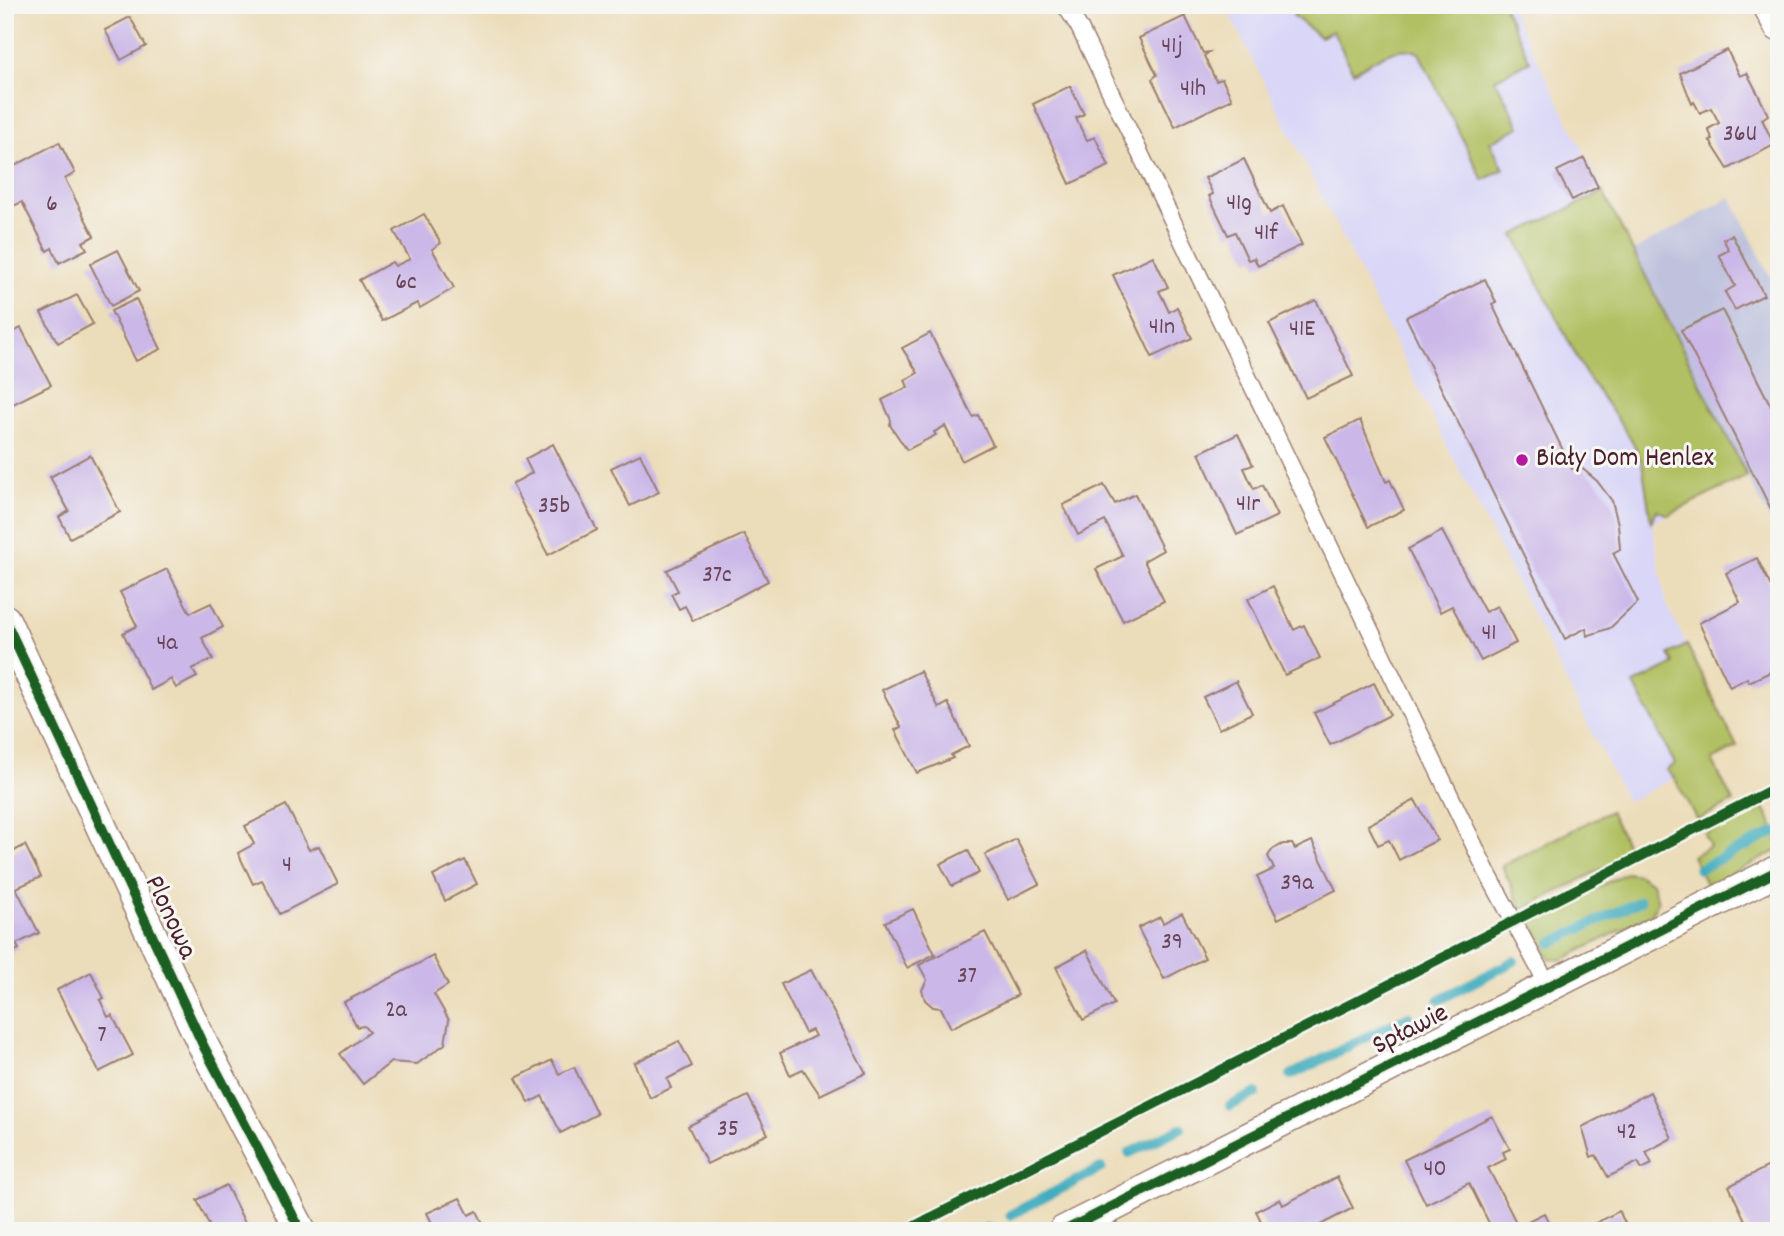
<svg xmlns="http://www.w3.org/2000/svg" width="1784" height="1236" viewBox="0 0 1784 1236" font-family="Dekko,sans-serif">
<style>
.built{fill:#d9d6f7}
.industrial{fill:#c0c2dd}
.green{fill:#b1c062;stroke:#7e7046;stroke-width:2}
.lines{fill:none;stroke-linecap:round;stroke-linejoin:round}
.stream{stroke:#3facbd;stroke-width:10}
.building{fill:#cbb8e8}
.service-casing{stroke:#9b7e72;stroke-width:19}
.minor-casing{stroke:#9b7e72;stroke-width:33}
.service{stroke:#fff;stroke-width:16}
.minor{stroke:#fff;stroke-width:30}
.cycleway-casing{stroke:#f6f6f2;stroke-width:15}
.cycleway{stroke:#1b5e20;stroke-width:10}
.poi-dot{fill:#b5179e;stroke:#f6f6f2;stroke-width:2.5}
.labels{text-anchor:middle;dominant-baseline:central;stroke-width:6;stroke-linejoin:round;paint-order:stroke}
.number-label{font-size:24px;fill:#6a455a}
.poi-label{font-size:28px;fill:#4a1f2b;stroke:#f6f6f2;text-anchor:start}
.street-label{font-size:28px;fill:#4a1f2b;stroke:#f6f6f2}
</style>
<rect width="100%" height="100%" fill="#f6f6f2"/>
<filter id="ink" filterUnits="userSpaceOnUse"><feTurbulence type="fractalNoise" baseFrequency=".0143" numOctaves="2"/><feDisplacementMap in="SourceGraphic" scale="14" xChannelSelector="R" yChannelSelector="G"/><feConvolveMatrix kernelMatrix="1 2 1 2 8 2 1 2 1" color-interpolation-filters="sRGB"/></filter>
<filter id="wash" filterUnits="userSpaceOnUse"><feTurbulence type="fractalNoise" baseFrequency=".00686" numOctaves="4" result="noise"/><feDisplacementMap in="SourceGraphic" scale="28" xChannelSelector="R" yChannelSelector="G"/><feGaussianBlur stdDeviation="1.57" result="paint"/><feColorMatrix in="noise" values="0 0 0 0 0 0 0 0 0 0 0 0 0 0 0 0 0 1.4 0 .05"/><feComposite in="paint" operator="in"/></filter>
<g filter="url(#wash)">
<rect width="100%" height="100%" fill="#ecddba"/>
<polygon class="built" points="1225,5 1510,5 1747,476 1652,523 1666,603 1737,747 1627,802"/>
<polygon class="industrial" points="1731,197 1779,294 1779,538 1633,251"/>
<g class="green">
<path d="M1289,5H1503L1530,61L1495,79L1520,127L1490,142L1504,169L1483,180L1419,53C1398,41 1372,62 1353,72L1333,31L1320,37L1294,16Z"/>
<polygon points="1603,192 1747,476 1668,515 1657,510 1651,522 1642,463 1630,437 1585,373 1514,235"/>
<polygon points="1687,645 1737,747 1712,760 1733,802 1697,820 1675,779 1666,770 1675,764 1634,684 1674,664 1669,654"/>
<polygon points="1762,804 1779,838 1779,850 1707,886 1692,856 1710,846 1704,834"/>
<polygon points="1610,811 1631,854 1522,910 1502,866"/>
<polygon points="1626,873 1639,875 1652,883 1658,902 1651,915 1562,960 1549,958 1532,921"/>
</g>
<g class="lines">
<g class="stream">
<polyline points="1699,869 1775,832"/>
<polyline points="1551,943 1640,901"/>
<polyline points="1439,1000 1514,961"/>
<polyline points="1291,1075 1409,1016"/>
<polyline points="1230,1106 1256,1093"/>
<polyline points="1129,1153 1181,1128"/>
<polyline points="1010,1215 1101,1168"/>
<polyline points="981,1231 987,1228"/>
</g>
</g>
<g id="blocks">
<g class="building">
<polygon points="1185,16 1203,53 1209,52 1204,56 1216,81 1222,79 1232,99 1175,127 1152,79 1157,75 1139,38"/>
<polygon points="130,17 146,46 121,60 105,30"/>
<polygon points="1727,50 1740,76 1747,73 1758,94 1768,115 1762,119 1774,145 1728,169 1710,141 1713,140 1708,129 1719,123 1715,115 1711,108 1700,113 1694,102 1692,104 1680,73"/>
<polygon points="1070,86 1084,114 1076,118 1081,129 1087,140 1095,137 1109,166 1070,184 1033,104"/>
<polygon points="59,142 75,173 65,179 94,236 83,242 87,249 59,263 52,248 47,251 22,202 11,207 5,197 5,171"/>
<polygon points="1584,158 1598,187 1572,200 1557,171"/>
<polygon points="1244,159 1270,213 1283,206 1302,245 1258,266 1254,258 1248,260 1235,232 1228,235 1209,196 1213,194 1205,178"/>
<polygon points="424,214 441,243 432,249 454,288 420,308 417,303 382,321 359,280 392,262 395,266 410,259 394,231"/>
<polygon points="1732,235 1764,295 1735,310 1725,292 1735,286 1719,255 1729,250 1723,239"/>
<polygon points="118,250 139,291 111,306 90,264"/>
<polygon points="1153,256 1168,287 1159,291 1164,301 1169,312 1177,307 1192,338 1152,357 1113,275"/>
<polygon points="1485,279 1496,302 1492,304 1572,469 1578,465 1597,481 1612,501 1618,524 1620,549 1613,553 1638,602 1610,628 1587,636 1586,628 1565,639 1406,317"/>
<polygon points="77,295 93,324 58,343 41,313"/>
<polygon points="136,299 161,349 136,361 111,311"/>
<polygon points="1316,300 1353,376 1306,398 1269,323"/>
<polygon points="1722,310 1779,422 1779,525 1681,330"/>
<polygon points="21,328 51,385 5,408 5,336"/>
<polygon points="930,333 973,417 978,415 993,445 962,461 945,426 934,432 936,435 907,450 890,425 891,420 882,400 908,387 905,380 918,373 902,348"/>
<polygon points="1360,420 1386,482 1390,480 1404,510 1368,527 1325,437"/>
<polygon points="1238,434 1253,465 1244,468 1249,479 1254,489 1262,485 1277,516 1237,535 1199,453"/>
<polygon points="553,444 597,530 548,555 512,484 532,473 525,459"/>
<polygon points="640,454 659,492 630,506 611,468"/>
<polygon points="90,455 120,512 70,538 59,517 69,511 50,477"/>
<polygon points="1104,485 1115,504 1135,494 1163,550 1144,561 1164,601 1123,621 1096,569 1123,556 1105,521 1078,535 1063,505"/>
<polygon points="1442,531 1485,612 1497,606 1516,643 1481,661 1452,606 1440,612 1408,549"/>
<polygon points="744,534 768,581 693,621 685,606 679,609 671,594 678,591 667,570"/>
<polygon points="1757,558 1779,603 1779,668 1749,682 1747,678 1730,687 1699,623 1740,602 1726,573"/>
<polygon points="167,569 190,613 211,603 223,627 202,638 213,659 192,669 197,677 176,688 171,679 151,690 123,633 137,626 120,592"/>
<polygon points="1273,586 1294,630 1304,625 1320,658 1285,675 1248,599"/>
<polygon points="920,671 939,708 948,703 969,746 951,755 953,758 917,773 895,730 901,727 882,690"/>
<polygon points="1236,681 1252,713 1219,729 1203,697"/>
<polygon points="1374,683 1390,715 1330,745 1314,713"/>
<polygon points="1415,800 1437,840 1399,860 1389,840 1378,845 1368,825"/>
<polygon points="286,805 309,850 319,846 338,884 280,914 262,880 253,884 238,853 254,844 245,826"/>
<polygon points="1016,839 1039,884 1008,900 985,855"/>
<polygon points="1312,841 1336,890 1278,919 1257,877 1274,869 1268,856 1273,849 1283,844 1292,844 1295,849"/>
<polygon points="25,845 41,877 16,888 39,933 16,944 19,949 5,956 5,856"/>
<polygon points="968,850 979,873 952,886 940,864"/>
<polygon points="465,860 477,884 445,901 433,876"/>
<polygon points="913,909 935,954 907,968 885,922"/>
<polygon points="1182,913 1205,958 1164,979 1138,928 1160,917 1163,923"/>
<polygon points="985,932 1018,995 951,1028 941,1008 933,1007 925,1000 922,990 927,980 919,965"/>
<polygon points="1087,950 1114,1004 1083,1020 1056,967"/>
<polygon points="433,956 448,985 434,994 449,1020 445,1044 417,1064 391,1062 363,1084 340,1054 369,1032 364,1026 357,1027 344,1002"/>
<polygon points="811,970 866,1073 820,1095 803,1069 790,1075 780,1053 815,1036 812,1030 805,1033 781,984"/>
<polygon points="91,972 104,998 100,1000 108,1017 112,1015 133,1055 99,1072 57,990"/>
<polygon points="679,1041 692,1066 667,1079 671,1088 650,1098 634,1063"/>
<polygon points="552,1060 559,1074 574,1067 597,1114 561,1133 542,1096 529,1103 516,1078"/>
<polygon points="1650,1092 1672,1138 1646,1152 1652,1164 1642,1169 1638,1162 1608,1177 1596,1155 1591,1157 1582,1127"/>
<polygon points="748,1096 768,1134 707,1164 688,1126"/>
<polygon points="1492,1116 1510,1149 1503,1152 1506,1159 1488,1168 1518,1226 1544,1213 1553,1231 1493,1231 1469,1183 1426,1204 1404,1160"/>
<polygon points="1779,1161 1779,1231 1750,1231 1729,1186"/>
<polygon points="1337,1177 1353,1208 1309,1231 1266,1231 1256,1211 1280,1199 1283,1205"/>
<polygon points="226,1185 249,1231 212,1231 197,1200"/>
<polygon points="460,1198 469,1215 477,1211 487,1231 436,1231 427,1213"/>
<polygon points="1619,1211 1629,1231 1590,1231 1588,1227"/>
</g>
</g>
</g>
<g filter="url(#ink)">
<use href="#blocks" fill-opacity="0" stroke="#9b7e72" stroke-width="2"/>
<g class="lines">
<defs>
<polyline id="service" points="1065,5 1079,27 1487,872 1549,987"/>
<g id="minor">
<polyline points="1768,5 1779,26"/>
<polyline points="5,620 204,1047 301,1231"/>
<polyline points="1064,1231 1779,870"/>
</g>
</defs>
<use href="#service" class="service-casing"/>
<use href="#minor" class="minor-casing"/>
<use href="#service" class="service"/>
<use href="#minor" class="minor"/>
<defs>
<g id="cycleway">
<polyline points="5,620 204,1047 301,1231"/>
<polyline points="905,1231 1779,786"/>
<polyline points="1064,1231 1779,870"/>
</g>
</defs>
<use href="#cycleway" class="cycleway-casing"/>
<use href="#cycleway" class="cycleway"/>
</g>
</g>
<circle class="poi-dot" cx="1522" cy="460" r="7"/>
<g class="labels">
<g class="number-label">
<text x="1172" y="47">41j</text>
<text x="1193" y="90">41h</text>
<text x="1740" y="135">36U</text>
<text x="1239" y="204">41g</text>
<text x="52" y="205">6</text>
<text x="1266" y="234">41f</text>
<text x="406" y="283">6c</text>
<text x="1162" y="328">41n</text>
<text x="1302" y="330">41E</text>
<text x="1248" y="505">41r</text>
<text x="554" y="507">35b</text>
<text x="717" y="576">37c</text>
<text x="1489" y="634">41</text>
<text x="167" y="644">4a</text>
<text x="287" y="866">4</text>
<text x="1297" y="884">39a</text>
<text x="1172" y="943">39</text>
<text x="967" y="977">37</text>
<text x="396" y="1011">2a</text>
<text x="102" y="1036">7</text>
<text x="728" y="1130">35</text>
<text x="1627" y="1133">42</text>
<text x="1435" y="1170">40</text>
</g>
<g class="poi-label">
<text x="1536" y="460">Biały Dom Henlex</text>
</g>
<g class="street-label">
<text transform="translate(169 918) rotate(65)">Plonowa</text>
<text transform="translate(1411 1031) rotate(-27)">Spławie</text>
</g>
</g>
<rect width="1784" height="1236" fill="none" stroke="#f6f6f2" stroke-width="28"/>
</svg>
